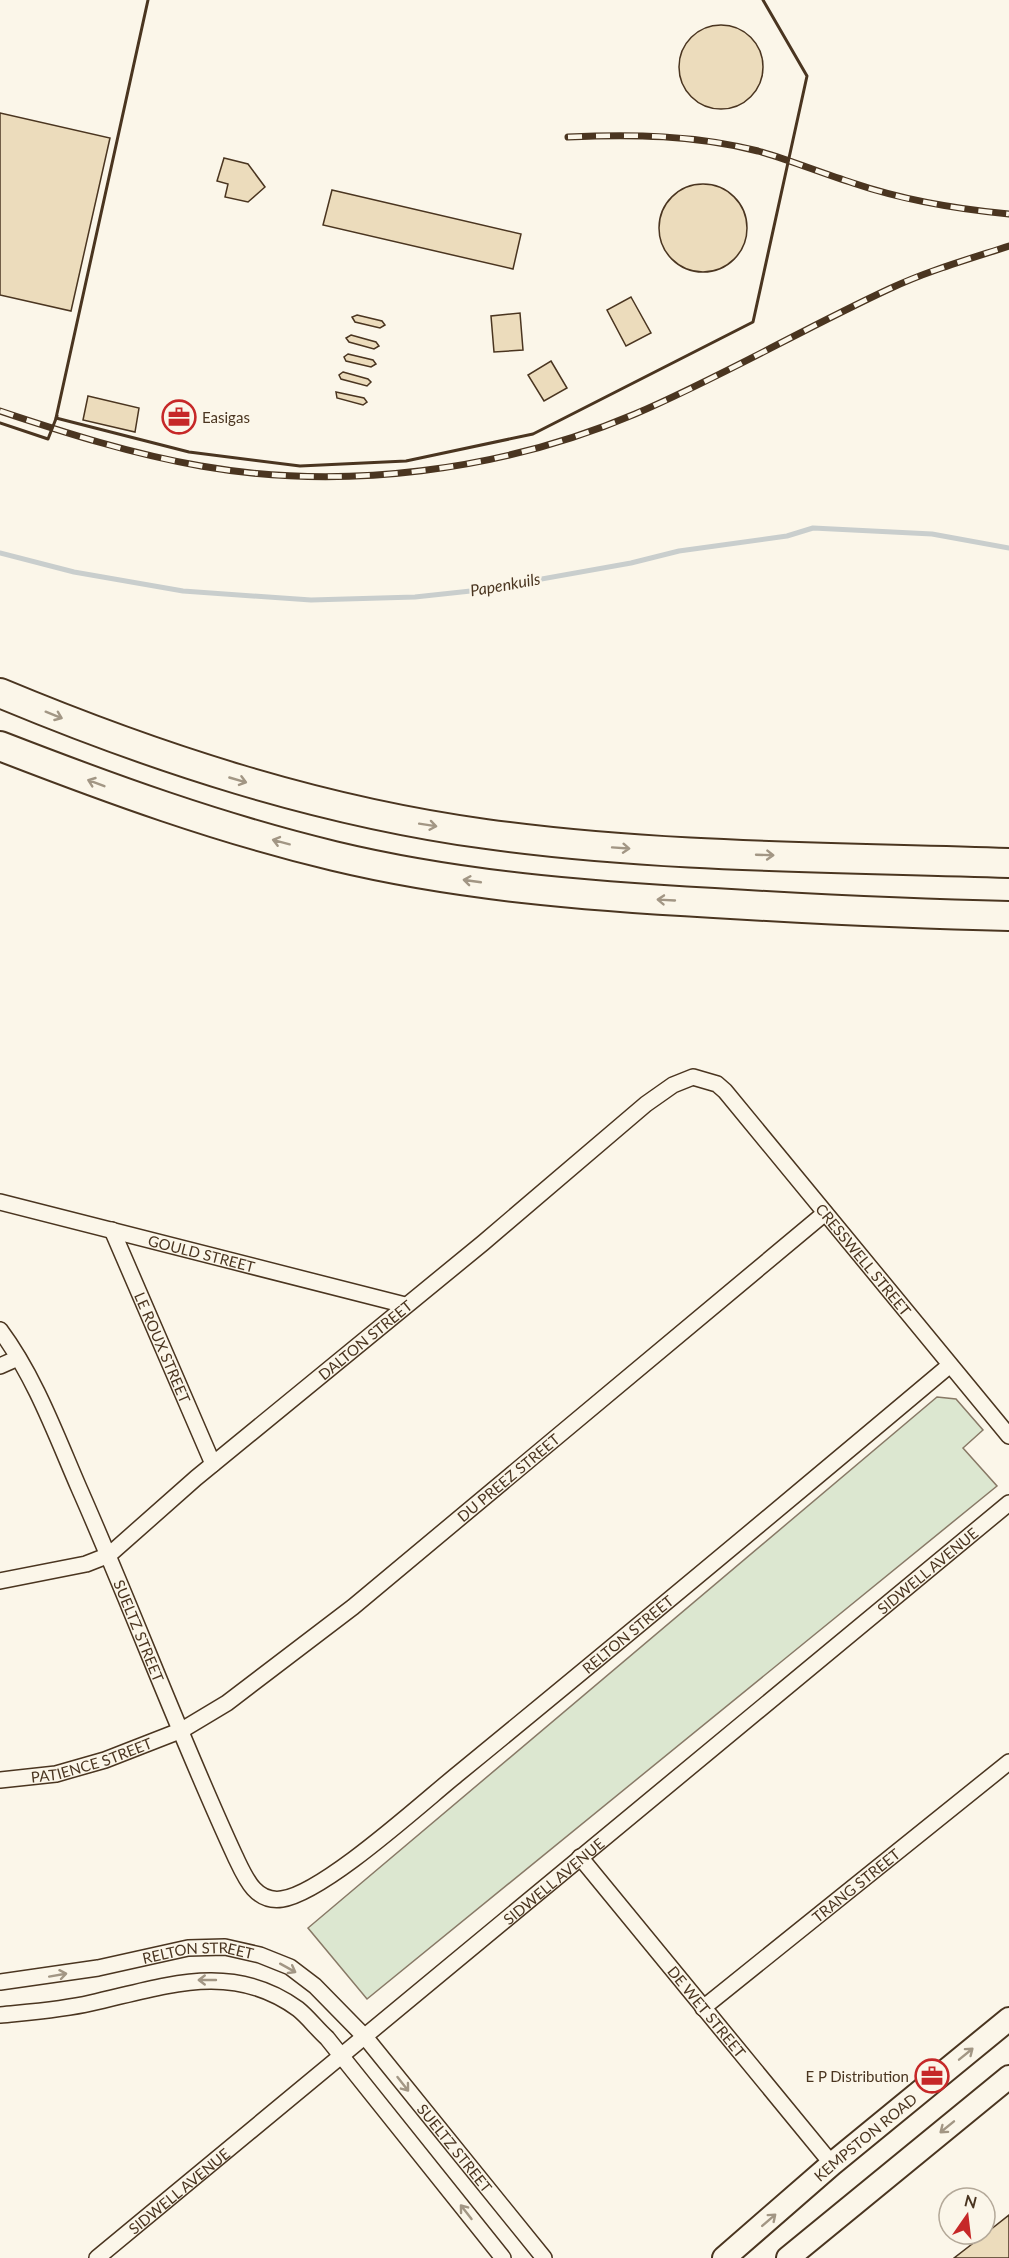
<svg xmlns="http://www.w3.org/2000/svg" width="1009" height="2258" viewBox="0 0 1009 2258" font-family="Lato,sans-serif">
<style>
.green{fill:#dce7d0;stroke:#887966;stroke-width:1.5}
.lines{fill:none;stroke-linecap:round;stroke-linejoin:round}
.stream{stroke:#c9cecd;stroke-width:5}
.building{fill:#ecdcbc;stroke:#4a3520;stroke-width:1.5}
.street-casing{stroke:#4a3520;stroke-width:18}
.secondary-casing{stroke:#4a3520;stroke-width:26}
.highway-casing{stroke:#4a3520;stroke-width:32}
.street{stroke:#fbf6e9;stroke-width:15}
.secondary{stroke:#fbf6e9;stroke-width:22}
.highway{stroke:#fbf6e9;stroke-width:28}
.rail-casing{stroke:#4a3520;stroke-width:7}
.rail{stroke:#fbf6e9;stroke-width:4.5;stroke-dasharray:14;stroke-linecap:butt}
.wall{stroke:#4a3520;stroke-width:3}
.oneway{stroke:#a29684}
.labels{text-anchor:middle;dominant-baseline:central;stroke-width:4.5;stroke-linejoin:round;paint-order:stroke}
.poi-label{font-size:15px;fill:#4a3520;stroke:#fbf6e9;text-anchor:start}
.street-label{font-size:15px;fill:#4a3520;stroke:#fbf6e9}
.water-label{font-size:16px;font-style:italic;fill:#4a3520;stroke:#fbf6e9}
</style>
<rect width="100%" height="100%" fill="#fbf6e9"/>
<polygon class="green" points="937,1397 956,1399 983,1430 963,1448 997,1486 367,1999 308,1928"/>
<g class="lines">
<polyline class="stream" points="0,553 74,572 183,591 311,600 415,597 480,590 631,563 679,551 787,536 813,528 932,534 1009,548"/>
</g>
<g class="building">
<circle cx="721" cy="67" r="42"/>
<polygon points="0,113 110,138 71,311 0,295"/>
<polygon points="224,158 248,164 265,187 248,202 225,197 228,184 217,181"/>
<circle cx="703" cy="228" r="44"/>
<polygon points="332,190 521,234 513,269 323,225"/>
<polygon points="631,297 651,333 626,346 607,310"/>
<polygon points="520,313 523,350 494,352 491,316"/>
<polygon points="357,315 382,321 385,325 380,328 355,322 352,317"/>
<polygon points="351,335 376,342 379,346 374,349 349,342 346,338"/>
<polygon points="348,354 373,360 376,364 371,367 346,361 344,357"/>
<polygon points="551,361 567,388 544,401 528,375"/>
<polygon points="343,372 368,379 371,382 367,386 341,379 339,375"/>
<polygon points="336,392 364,398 367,402 363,405 337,398"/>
<polygon points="88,396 139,408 135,432 83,420"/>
<polygon points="1009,2215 1009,2258 954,2258 985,2234"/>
</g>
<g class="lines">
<defs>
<g id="street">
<path id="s1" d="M0,1202L405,1305"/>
<path id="s2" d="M112,1230L213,1464"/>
<path id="s3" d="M0,1330C35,1377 56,1435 79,1488C133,1610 179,1735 235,1856C245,1877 255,1903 282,1899C324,1893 423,1802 459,1773C624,1638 787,1502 950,1365"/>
<polyline points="0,1366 18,1358"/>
<path id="s4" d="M0,1581L86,1564L109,1555L196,1478L483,1243L646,1104L673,1085L693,1077L717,1084L725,1091L1009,1436"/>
<path id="s5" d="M0,1780L56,1774L105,1760L182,1730L227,1703L353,1607L825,1213"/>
<path id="s6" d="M580,1857L832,2164"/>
<path id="s7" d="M0,1982L98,1968L188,1948L225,1947L260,1955L290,1967L315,1986L366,2038L544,2258"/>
<path id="s8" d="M703,2008L1009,1762"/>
<path d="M0,2015C30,2012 61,2010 91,2003C163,1987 231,1960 298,2009C308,2017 317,2029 327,2038L503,2258"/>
<path id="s9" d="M97,2258C403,2008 705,1754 1009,1503"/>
</g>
<g id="secondary">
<path id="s10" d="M724,2258L832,2164L1009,2019"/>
<polyline points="788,2258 1009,2077"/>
</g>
<g id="highway">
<path d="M0,693C156,758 318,811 486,834C659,858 835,857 1009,863"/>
<path d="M0,746C111,789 218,828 334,856C459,886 587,896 714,903C813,909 910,914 1009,916"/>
</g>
</defs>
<use href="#street" class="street-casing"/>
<use href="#secondary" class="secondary-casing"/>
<use href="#highway" class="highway-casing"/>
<use href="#street" class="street"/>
<use href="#secondary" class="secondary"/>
<use href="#highway" class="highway"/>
<defs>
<g id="rail">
<path d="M568,137C632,134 695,135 758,151C790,160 821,173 853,183C903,200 956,209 1009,214"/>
<path d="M0,411C66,433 132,454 201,466C344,491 501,471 635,414C721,377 803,329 889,289C927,271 969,259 1009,246"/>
</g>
</defs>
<use href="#rail" class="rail-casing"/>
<use href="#rail" class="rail"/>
<g class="wall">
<polyline points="148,0 56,418 189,452 300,466 406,461 533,434 753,322 807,76 763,0"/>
<polyline points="0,423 48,439 57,416"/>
</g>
</g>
<defs><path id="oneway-shaft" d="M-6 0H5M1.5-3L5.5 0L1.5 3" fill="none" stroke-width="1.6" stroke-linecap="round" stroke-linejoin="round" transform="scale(1.5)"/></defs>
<g class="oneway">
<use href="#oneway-shaft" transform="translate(54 715) rotate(22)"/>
<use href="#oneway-shaft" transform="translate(238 780) rotate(16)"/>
<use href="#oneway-shaft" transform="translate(96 783) rotate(-159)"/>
<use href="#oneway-shaft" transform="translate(428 825) rotate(9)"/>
<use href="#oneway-shaft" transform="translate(281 842) rotate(-165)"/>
<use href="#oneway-shaft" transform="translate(621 848) rotate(4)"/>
<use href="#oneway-shaft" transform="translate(765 855) rotate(2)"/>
<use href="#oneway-shaft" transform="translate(472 881) rotate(-172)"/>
<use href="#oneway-shaft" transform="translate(666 900) rotate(-177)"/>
<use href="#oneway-shaft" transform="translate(288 1968) rotate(29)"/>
<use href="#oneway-shaft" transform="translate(58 1975) rotate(-10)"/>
<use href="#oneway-shaft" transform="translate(207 1980) rotate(180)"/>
<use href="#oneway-shaft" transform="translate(966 2054) rotate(-39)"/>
<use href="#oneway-shaft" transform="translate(403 2084) rotate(52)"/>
<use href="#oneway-shaft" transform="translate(947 2127) rotate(141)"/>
<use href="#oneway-shaft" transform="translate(466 2212) rotate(-128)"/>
<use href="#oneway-shaft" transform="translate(769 2220) rotate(-41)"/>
</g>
<defs>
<symbol id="office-ring" viewBox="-11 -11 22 22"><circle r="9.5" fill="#fbf6e9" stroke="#c62828" stroke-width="1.5"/><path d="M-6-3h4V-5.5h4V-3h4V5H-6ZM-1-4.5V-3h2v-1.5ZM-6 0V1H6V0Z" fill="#c62828"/></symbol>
</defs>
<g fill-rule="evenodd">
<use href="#office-ring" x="160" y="398" width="38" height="38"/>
<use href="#office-ring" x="913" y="2057" width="38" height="38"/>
</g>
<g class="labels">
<g class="poi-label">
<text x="202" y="417">Easigas</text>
<text x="909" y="2076" text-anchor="end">E P Distribution</text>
</g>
<g class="street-label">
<text stroke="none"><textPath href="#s1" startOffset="208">GOULD STREET</textPath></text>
<text stroke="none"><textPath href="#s4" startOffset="1122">CRESSWELL STREET</textPath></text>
<text stroke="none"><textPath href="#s4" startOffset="447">DALTON STREET</textPath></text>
<text stroke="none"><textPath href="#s2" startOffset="128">LE ROUX STREET</textPath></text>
<text stroke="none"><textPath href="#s5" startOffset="603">DU PREEZ STREET</textPath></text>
<text stroke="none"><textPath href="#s9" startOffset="1078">SIDWELL AVENUE</textPath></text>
<text stroke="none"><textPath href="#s3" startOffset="332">SUELTZ STREET</textPath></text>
<text stroke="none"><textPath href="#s3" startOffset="1083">RELTON STREET</textPath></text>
<text stroke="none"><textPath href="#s5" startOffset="94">PATIENCE STREET</textPath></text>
<text stroke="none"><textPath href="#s9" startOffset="592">SIDWELL AVENUE</textPath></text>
<text stroke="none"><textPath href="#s8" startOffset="196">TRANG STREET</textPath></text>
<text stroke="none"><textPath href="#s7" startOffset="201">RELTON STREET</textPath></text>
<text stroke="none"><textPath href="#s6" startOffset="200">DE WET STREET</textPath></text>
<text stroke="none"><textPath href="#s10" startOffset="186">KEMPSTON ROAD</textPath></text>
<text stroke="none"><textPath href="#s7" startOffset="542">SUELTZ STREET</textPath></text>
<text stroke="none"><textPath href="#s9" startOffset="106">SIDWELL AVENUE</textPath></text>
</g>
<g class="water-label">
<text transform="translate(505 584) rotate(-10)">Papenkuils</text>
</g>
</g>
<g transform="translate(967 2216) rotate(14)"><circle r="28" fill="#fbf6e9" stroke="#b4a999" stroke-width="1.5"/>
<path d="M0-4.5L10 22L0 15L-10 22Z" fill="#c62828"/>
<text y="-9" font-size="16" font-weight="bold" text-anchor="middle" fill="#4a3520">N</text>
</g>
</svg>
